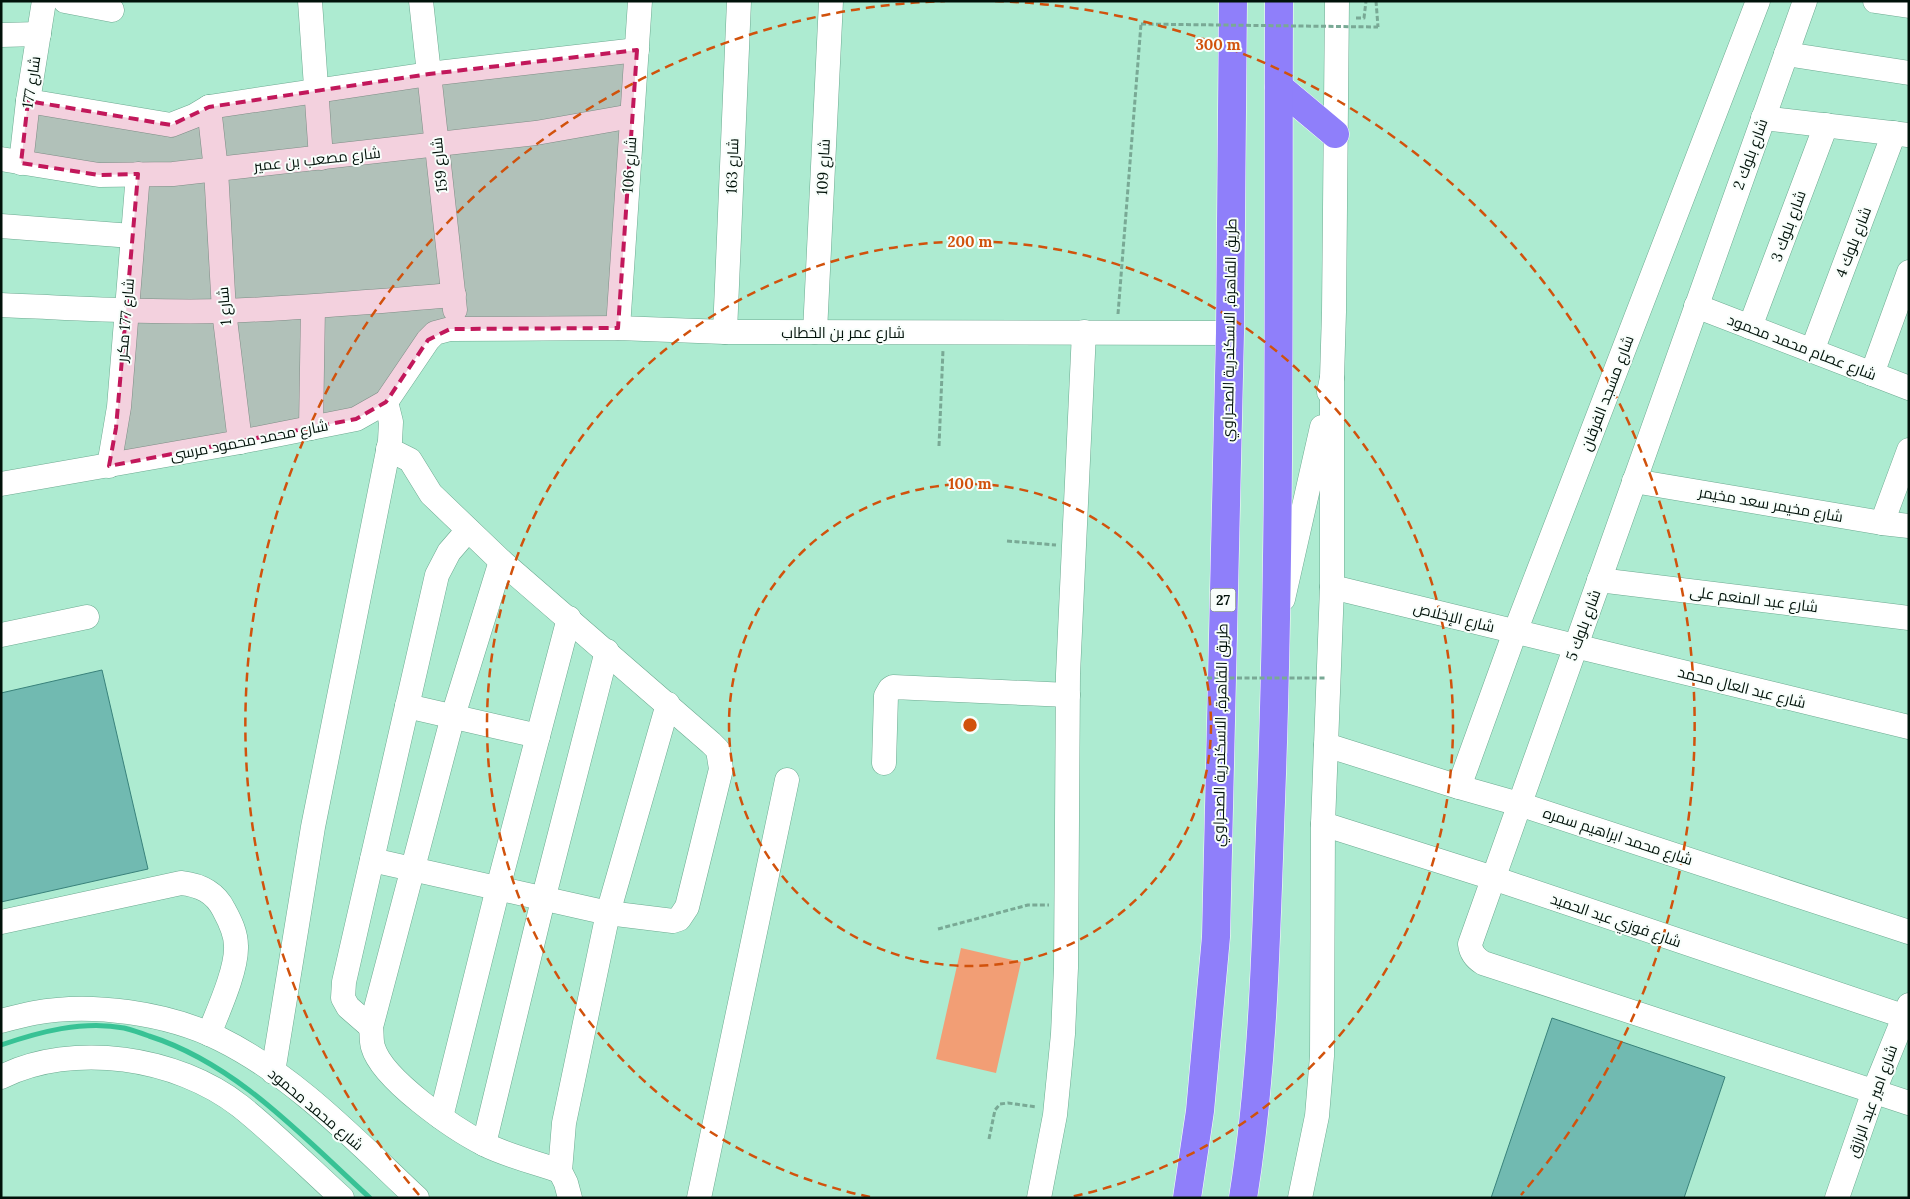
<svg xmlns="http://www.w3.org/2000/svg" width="1910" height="1199" viewBox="0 0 1910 1199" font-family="Lora,Cairo,serif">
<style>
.green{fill:#f29e75}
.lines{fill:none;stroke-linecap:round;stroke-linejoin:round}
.stream{stroke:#38c295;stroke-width:5}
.building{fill:#71bab1;stroke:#39827b}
.minor-casing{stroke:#6daa91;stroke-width:25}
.highway-casing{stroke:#fff;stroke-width:29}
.path{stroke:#79a995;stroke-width:3;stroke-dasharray:5 2.5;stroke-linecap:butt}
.minor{stroke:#fff;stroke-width:24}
.highway{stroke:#8f7ffa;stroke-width:28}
.path-bridge{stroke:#79a995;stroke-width:3;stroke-dasharray:5 2.5;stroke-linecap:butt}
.marked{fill:#c2185b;fill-opacity:0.2;stroke:#c2185b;stroke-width:4;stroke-dasharray:10 6;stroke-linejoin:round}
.ring{fill:none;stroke:#d1520c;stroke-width:2.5;stroke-dasharray:9 6}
.labels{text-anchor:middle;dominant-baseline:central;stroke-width:4;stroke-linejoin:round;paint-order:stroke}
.shield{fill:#f8fefb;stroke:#4a5852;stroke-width:1}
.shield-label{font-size:14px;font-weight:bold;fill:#001109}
.street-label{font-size:15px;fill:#001109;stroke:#f8fefb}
.centre{fill:#d1520c;stroke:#f8fefb;stroke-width:2.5}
.ring-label{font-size:15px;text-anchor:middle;font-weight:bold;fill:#d1520c;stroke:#f8fefb;stroke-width:4;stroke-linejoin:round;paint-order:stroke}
</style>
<rect width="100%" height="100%" fill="#adebd1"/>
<polygon class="green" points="961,948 1021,962 996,1073 936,1059"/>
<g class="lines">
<path class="stream" d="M1,1045C39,1032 83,1020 124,1028C132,1030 141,1033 149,1036C237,1064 303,1137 370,1198"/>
</g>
<g class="building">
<polygon points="102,670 148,869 1,902 1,693"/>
<polygon points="1552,1018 1725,1077 1684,1198 1491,1198"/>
</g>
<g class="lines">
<defs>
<g id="minor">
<polyline points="65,1 112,10"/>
<polyline points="310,1 321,158"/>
<polyline points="421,1 455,310"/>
<path d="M1805,1L1470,944C1471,953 1475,958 1483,963L1909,1103"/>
<polyline points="1875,1 1909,6"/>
<polyline points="1,35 39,34"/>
<polyline points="1786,54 1909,73"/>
<polyline points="28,101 171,125 194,116 209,107 429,74 637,50"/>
<polyline points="209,107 216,170 224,311 240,442"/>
<polyline points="1763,118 1908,135"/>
<polyline points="1,159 99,175 173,174 536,133 632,116"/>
<polyline points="21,163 28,101 44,1"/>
<polyline points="1,226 132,236"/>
<path d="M1,305C76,308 151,313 226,311C302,308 378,301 454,295"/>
<polyline points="1696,306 1909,388"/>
<polyline points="1750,327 1826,125"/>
<polyline points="618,328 640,1"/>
<polyline points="725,332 739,1"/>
<polyline points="815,332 831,1"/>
<polyline points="1812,351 1894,133"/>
<polyline points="1872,374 1909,272"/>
<polyline points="1329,392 1332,378 1334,312 1337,1"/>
<polyline points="311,428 313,307"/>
<polyline points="109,466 119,407 138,174"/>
<polyline points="1634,481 1882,523 1909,526"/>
<polyline points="1,484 240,442 356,419 386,402 428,340 435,333 450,329 618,328 725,332 1230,333"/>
<polyline points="1882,523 1909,450"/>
<path d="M501,561L453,716L371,1027C372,1033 371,1041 373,1047C382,1079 454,1129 484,1144C505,1155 537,1163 560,1171"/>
<polyline points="1599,580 1909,618"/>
<polyline points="1332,587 1909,727"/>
<polyline points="1283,599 1322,427"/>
<polyline points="1,635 87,617"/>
<polyline points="407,706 538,736"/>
<polyline points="1326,745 1459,787 1519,804 1909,932"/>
<polyline points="884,763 886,696 890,689 893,687 1068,695"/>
<polyline points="1459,787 1515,632 1758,1"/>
<polyline points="1323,824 1493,878 1909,1018"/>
<polyline points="372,860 608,913 673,921 679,919 687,907 721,769 718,750 711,743 501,561 431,494 410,460 388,449"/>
<path d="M1,922L181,883C200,885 215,892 224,910C230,921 236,933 236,946C237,970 218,1011 209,1034"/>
<path d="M1,1021C12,1018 23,1015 34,1013C91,1002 168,1013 220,1039C295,1076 356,1141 417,1198"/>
<polyline points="371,1027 348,1007 343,998 344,982 437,575 449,552 468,530"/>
<polyline points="273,1072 313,827 390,441 391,422 386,402"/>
<path d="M1,1077C74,1041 177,1057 240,1106C274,1133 309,1168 342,1198"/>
<polyline points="441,1117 498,888 569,618"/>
<polyline points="484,1144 543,900 607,651"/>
<polyline points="570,1198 566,1183 560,1171 564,1123 608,913 668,704"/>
<polyline points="699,1198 787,780"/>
<polyline points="1039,1198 1055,1115 1063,1034 1066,968 1068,674 1084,332"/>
<polyline points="1300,1198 1317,1116 1322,1056 1323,824 1332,587 1332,378"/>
<polyline points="1837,1198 1874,1091 1909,1005"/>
</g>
<g id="highway">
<polyline points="1279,87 1335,134"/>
<polyline points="1187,1198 1200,1111 1216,937 1230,333 1233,1"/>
<path d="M1243,1198C1264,1067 1266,934 1271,802C1281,535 1278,268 1279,1"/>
</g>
</defs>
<use href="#minor" class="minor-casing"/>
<use href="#highway" class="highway-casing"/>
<g class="path">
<polyline points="1376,1 1378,27"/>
<polyline points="1356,18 1364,18 1366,1"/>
<polyline points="1118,314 1141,24"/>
<polyline points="939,446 943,350"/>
<polyline points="1007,541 1056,545"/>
<polyline points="938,929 1028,905 1049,905"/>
<polyline points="989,1139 995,1110 1000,1104 1008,1103 1037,1107"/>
</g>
<use href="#minor" class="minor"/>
<use href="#highway" class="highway"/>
<g class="path-bridge">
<polyline points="1141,24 1378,27"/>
<polyline points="1207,678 1325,678"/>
</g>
</g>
<path class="marked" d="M637,50L618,328L450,329L428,340L386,402L356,419L109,466L116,428L138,174L99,175L21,163L28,101L171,125L209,107L429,74Z"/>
<g class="ring">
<circle cx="970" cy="725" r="241"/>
<path d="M870 1197A483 483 0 1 1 1070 1197"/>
<path d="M419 1195A724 724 0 0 1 945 1M995 1A724 724 0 0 1 1521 1195"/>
</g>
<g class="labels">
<rect class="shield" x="1210.5" y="588.5" width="25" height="23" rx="4"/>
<g class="shield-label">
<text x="1223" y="600">27</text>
</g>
<g class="street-label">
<text transform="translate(31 82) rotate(-81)">شارع 177</text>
<text transform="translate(1750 154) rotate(-70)">شارع بلوك 2</text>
<text transform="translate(317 159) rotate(-6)">شارع مصعب بن عمير</text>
<text transform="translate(439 165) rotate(-96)">شارع 159</text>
<text transform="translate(629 165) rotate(-86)">شارع 106</text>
<text transform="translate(732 166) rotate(-88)">شارع 163</text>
<text transform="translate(823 167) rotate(-87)">شارع 109</text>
<text transform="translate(1788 226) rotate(-70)">شارع بلوك 3</text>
<text transform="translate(1853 242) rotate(-69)">شارع بلوك 4</text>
<text transform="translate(224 306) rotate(-95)">شارع 1</text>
<text transform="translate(125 320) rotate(-85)">شارع 177 مكرر</text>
<text transform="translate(1229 330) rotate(-89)">طريق القاهرة, الاسكندرية الصحراوي</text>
<text x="843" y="332">شارع عمر بن الخطاب</text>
<text transform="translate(1802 347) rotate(21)">شارع عصام محمد محمود</text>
<text transform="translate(1607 393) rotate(-69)">شارع مسجد الفرقان</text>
<text transform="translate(249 440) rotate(-11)">شارع محمد محمود مرسى</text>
<text transform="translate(1771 504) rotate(10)">شارع مخيمر سعد مخيمر</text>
<text transform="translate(1754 599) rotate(7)">شارع عبد المنعم على</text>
<text transform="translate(1454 617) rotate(14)">شارع الإخلاص</text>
<text transform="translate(1583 625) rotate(-70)">شارع بلوك 5</text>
<text transform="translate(1742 687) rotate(14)">شارع عبد العال محمد</text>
<text transform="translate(1220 735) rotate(-89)">طريق القاهرة, الاسكندرية الصحراوي</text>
<text transform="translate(1618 836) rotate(18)">شارع محمد ابراهيم سمره</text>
<text transform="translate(1616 920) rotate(19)">شارع فوزي عبد الحميد</text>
<text transform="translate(1872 1101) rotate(-70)">شارع امير عبد الرازق</text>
<text transform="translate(316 1109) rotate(40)">شارع محمد محمود</text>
</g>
</g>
<circle cx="970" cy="725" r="8" class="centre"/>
<g class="ring-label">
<text x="1218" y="50">300 m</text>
<text x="970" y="247">200 m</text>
<text x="970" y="489">100 m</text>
</g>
<rect width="1910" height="1199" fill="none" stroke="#001109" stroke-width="5"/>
</svg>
